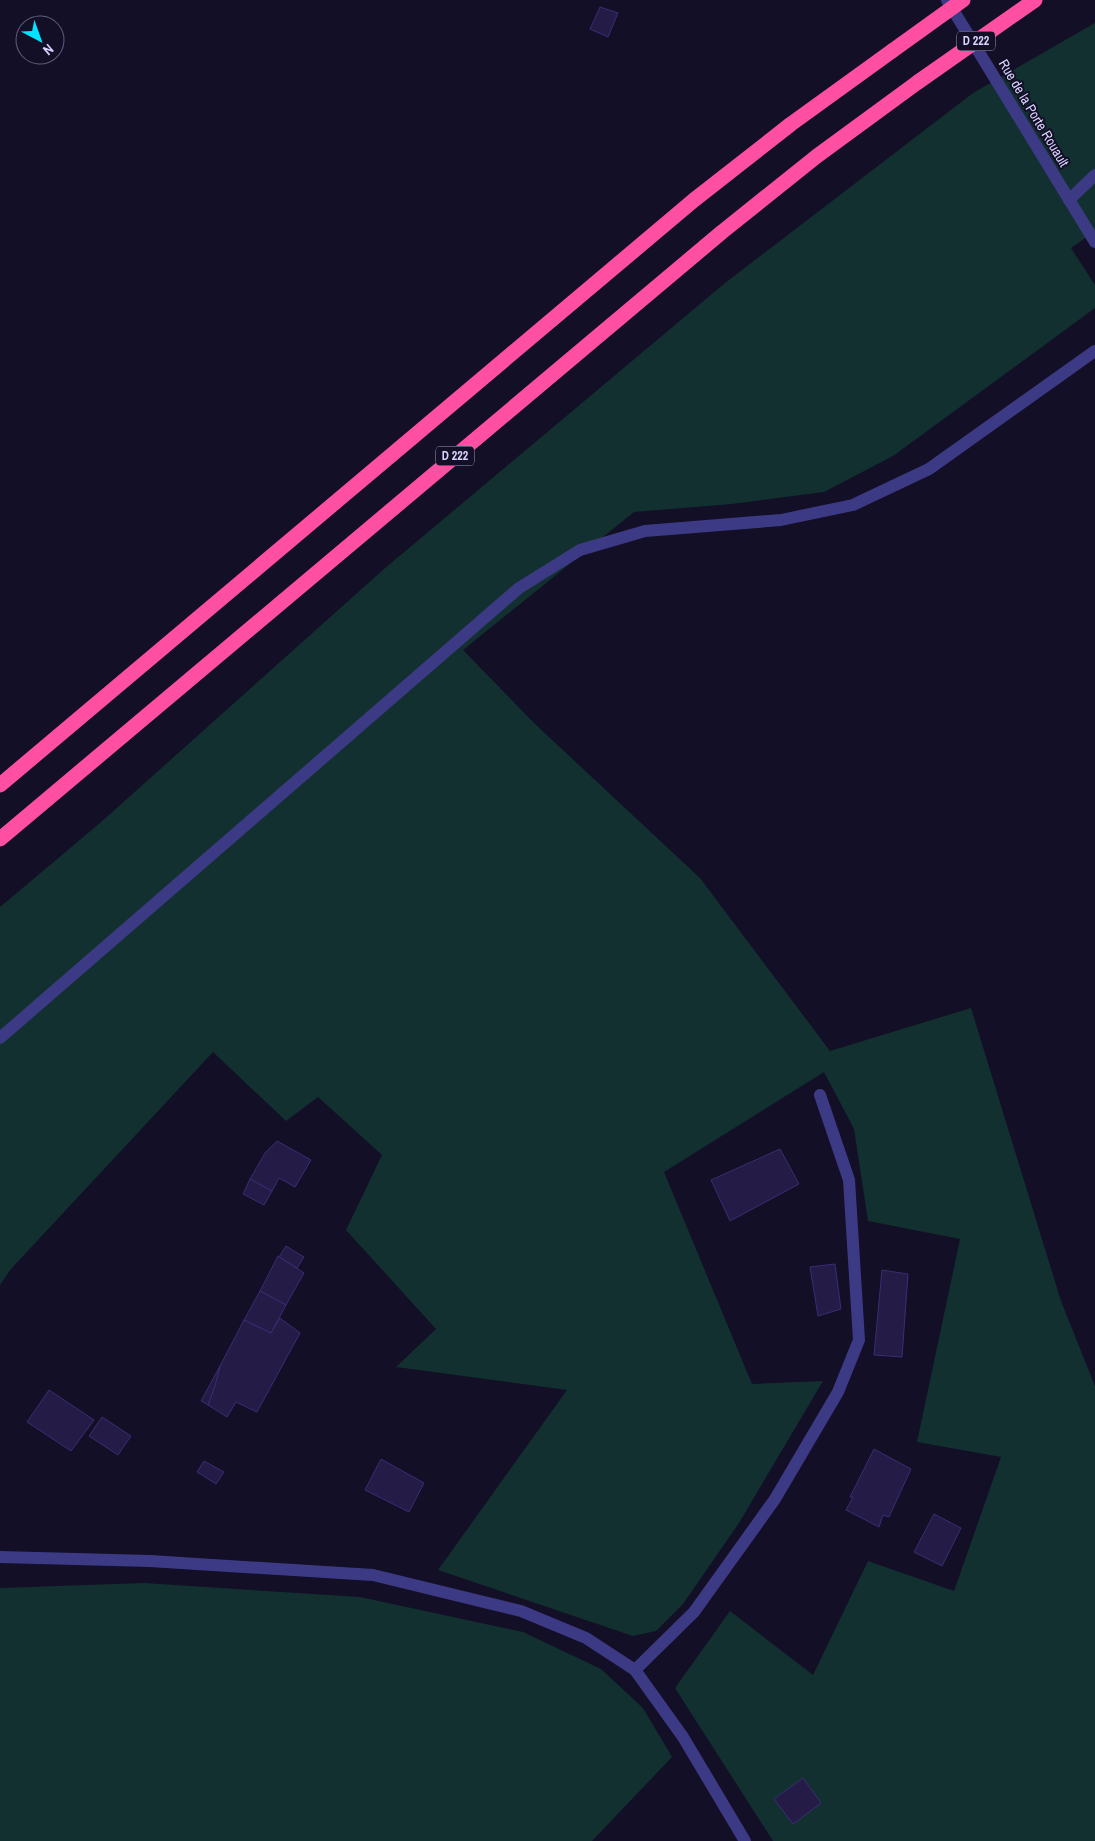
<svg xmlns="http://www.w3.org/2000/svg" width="1095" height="1841" viewBox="0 0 1095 1841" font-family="'Archivo Narrow',sans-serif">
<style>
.green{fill:#12302f}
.building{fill:#241b47;stroke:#3b2d73}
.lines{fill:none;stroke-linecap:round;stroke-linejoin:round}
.minor{stroke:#3d3a85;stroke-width:12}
.highway{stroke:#ff4fa3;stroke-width:15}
.highway-bridge{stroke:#ff4fa3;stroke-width:15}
.labels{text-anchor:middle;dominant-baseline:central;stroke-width:4;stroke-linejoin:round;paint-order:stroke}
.shield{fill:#130f26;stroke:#9e99be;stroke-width:1}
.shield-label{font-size:12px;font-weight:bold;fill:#d9d4ff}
.street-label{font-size:14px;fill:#d9d4ff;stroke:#130f26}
</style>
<rect width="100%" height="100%" fill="#130f26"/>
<g class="green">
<polygon points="1095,23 1095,231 1071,248 1095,285 1095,308 893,456 824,492 732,504 634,512 463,650 534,723 700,878 830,1051 971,1008 1061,1301 1095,1386 1095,1841 773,1841 675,1688 730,1611 813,1675 868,1561 954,1591 1001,1457 917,1442 960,1239 868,1221 854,1129 824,1072 664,1172 752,1384 823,1381 739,1523 683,1604 656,1631 633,1636 438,1570 567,1390 396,1367 436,1329 346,1230 382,1155 318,1097 286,1121 213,1052 11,1269 0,1285 0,907 100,823 384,569 725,283 973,93"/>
<polygon points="144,1583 360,1597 523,1632 601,1669 643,1708 672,1757 592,1841 0,1841 0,1588"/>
</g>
<g class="building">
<polygon points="600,7 618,13 608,37 590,29"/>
<polygon points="277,1141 311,1160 295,1187 279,1178 272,1191 250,1179 265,1153"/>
<polygon points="780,1149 799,1184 730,1221 711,1180"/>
<polygon points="250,1179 272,1191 264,1205 243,1194"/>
<polygon points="286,1246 304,1257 297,1268 279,1257"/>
<polygon points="278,1256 304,1273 286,1305 260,1291"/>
<polygon points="835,1264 841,1309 818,1316 810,1267"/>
<polygon points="882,1270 908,1274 902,1357 874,1355"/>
<polygon points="260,1291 286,1305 271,1333 244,1320"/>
<polygon points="280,1318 300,1333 257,1412 236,1402 227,1417 208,1405 220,1366 244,1320 271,1333"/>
<polygon points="220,1366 215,1386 208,1405 201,1401"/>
<polygon points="49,1390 94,1420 71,1451 27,1422"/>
<polygon points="102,1417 131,1436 118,1455 89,1436"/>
<polygon points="874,1449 911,1469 889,1517 883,1515 879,1527 846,1510 853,1497 850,1497"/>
<polygon points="381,1459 424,1483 409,1512 365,1490"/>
<polygon points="204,1461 224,1472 216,1484 197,1472"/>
<polygon points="934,1514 961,1528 942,1566 914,1552"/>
<polygon points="803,1778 821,1803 793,1824 774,1799"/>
</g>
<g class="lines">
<g class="minor">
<polyline points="947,0 1095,242"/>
<polyline points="1069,200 1095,175"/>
<polyline points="0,1038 519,588 580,550 645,531 781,520 853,505 929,469 1095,351"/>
<polyline points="0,1557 150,1561 373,1575 521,1611 586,1638 635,1670 683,1737 745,1841"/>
<polyline points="635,1670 694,1612 775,1499 838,1392 859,1340 849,1180 820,1095"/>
</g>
<g class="highway">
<polyline points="0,785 694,200 791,124 892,51"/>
<polyline points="0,839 722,232 817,156 918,82"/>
</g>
<g class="highway-bridge">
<polyline points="892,51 963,0"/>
<polyline points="918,82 1035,0"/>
</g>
</g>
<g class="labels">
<g class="shield">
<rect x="957" y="31.5" width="38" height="19" rx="4"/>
<rect x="436" y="446.5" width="38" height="19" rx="4"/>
</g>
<g class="shield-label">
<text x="976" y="41">D 222</text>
<text x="455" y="456">D 222</text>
</g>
<g class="street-label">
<text transform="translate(1034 113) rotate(59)">Rue de la Porte Rouault</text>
</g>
</g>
<g transform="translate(40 40) rotate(139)"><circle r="24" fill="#130f26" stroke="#625e7d"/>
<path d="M0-4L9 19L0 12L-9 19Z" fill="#00e5ff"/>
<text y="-8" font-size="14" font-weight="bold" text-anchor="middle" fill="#d9d4ff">N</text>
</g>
</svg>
